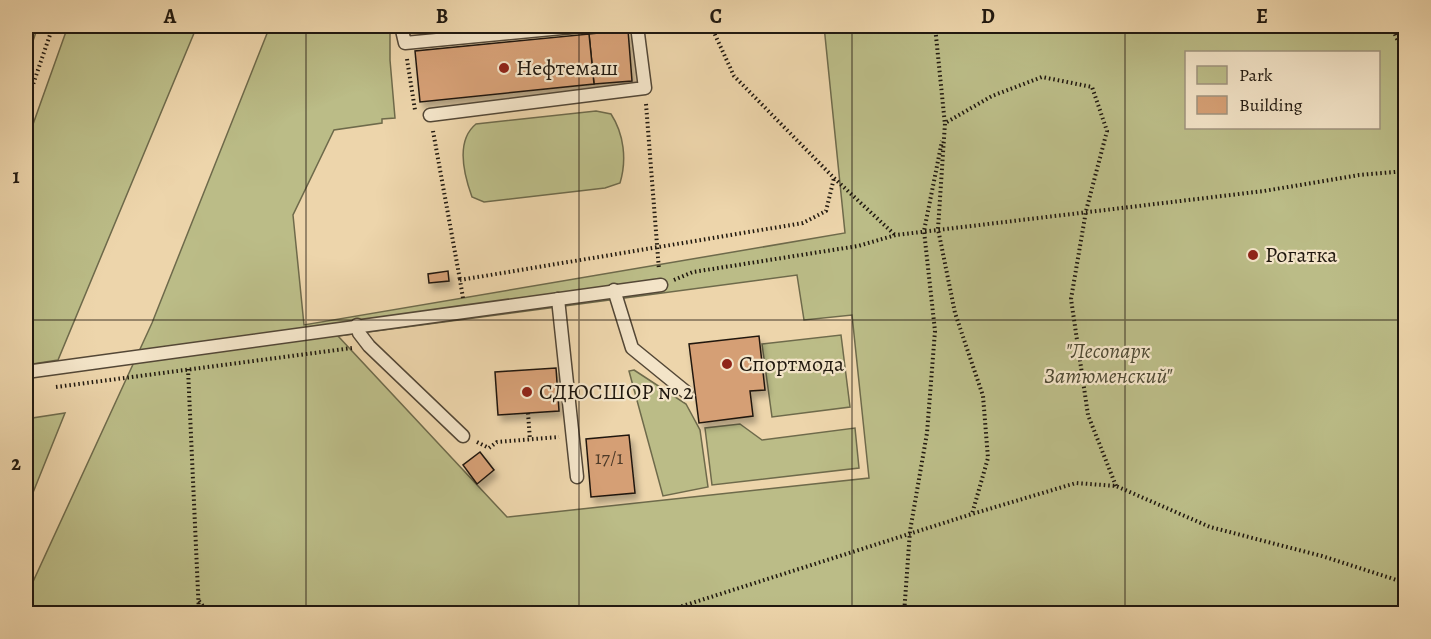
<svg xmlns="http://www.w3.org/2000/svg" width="1431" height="639" viewBox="0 0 1431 639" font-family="Alegreya,serif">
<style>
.green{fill:#bbbc87;stroke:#6e6a4b;stroke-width:1.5;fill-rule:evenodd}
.building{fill:#d59f74;stroke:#20180f;stroke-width:1.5;filter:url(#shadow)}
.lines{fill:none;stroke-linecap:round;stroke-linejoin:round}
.lane-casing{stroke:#534736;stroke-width:15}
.path{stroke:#20180f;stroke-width:4;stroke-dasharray:1.5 3;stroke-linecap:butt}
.lane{stroke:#f3e4c8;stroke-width:12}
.grid{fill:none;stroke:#20180f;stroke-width:1.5;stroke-opacity:0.55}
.poi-dot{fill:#8f2418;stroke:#f3e4c8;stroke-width:2}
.labels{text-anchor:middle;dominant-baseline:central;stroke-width:4.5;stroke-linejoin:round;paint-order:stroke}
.number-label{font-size:20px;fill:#4d3a28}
.poi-label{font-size:22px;fill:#20180f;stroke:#f3e4c8;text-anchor:start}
.park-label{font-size:22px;font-style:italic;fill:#4e4933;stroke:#f3e4c8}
.neatline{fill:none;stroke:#20180f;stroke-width:2}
.grid-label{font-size:20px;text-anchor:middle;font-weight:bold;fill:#20180f}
</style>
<defs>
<filter id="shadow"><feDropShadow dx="3.5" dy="6" stdDeviation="3" flood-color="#0004"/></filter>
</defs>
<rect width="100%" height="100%" fill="#edd5ab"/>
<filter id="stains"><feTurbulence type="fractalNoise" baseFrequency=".00333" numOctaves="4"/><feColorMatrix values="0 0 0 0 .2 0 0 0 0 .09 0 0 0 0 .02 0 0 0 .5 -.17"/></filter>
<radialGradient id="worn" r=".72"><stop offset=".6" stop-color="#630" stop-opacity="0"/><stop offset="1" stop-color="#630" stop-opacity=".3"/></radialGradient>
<g class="green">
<polygon points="26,26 38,26 26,62"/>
<polygon points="68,26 197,26 58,360 26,365 26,144"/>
<path d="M270,26L390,27V60L395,118L382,119V123L334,130L293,215L304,325L845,233L824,26H1405V613L26,614V597L152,323ZM1186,52H1378V128H1186ZM797,275L804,320L852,315L869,478L507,517L338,336Z"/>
<path d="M596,111L611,114C624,134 627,160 620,183L605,188L484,202L472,197C464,175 455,141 476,124Z"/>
<polygon points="841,335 850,407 772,417 762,344"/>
<polygon points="634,370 686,404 700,430 708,487 663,496 629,371"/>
<polygon points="65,413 26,510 26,419"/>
<polygon points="740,424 762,440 855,428 859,468 712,485 705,428"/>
</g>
<g class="building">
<polygon points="628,30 632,81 594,84 589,34"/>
<polygon points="589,34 594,84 420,102 415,51"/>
<polygon points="448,271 449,281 429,283 428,274"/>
<polygon points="759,336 765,390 750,391 753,416 699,423 689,344"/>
<polygon points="556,368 559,411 498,415 495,372"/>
<polygon points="629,435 635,493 591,497 586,439"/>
<polygon points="480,452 494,470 477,484 463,465"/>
</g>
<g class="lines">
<defs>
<g id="lane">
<polyline points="401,26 405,43 583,26"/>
<polyline points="430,115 645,88 637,26"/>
<polyline points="614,290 632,348 686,392"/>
<polyline points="558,299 577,477"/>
<polyline points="357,325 359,333 369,346 463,436"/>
<polyline points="26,372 661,285"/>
</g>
</defs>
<use href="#lane" class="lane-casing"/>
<g class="path">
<polyline points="711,26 734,76 834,178 895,235"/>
<polyline points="935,26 945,125"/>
<polyline points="1391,26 1406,58"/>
<polyline points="407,59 415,110"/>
<polyline points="646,104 659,270"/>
<polyline points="26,105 53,26"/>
<polyline points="433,131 460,280"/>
<polyline points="674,280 693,272 858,246 896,235 1264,191 1359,175 1406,171"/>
<polyline points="463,298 460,280 803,223 826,211 834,178"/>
<polyline points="188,369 199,614"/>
<polyline points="56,387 352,348"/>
<polyline points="528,413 530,440"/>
<polyline points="477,442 489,448 497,442 559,437"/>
<polyline points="1116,486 1088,415 1071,299 1086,211 1107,131 1092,87 1042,77 992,96 945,123 938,229 955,313 983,396 988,458 972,514 1076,483 1116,486 1210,527 1322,556 1406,583"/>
<polyline points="199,601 209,614"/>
<polyline points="673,609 972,514"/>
<polyline points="644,614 673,609 703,614"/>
<polyline points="904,614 910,531 927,433 935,331 924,231 942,141"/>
</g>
<use href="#lane" class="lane"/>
</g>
<path class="grid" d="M306,26V614M579,26V614M852,26V614M1125,26V614M26,320H1406"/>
<g class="poi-dot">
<circle cx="504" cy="68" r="6"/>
<circle cx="1253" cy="255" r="6"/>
<circle cx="727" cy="364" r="6"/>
<circle cx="527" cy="392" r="6"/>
</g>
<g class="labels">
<g class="number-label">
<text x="609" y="457">17/1</text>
</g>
<g class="poi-label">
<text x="516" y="68">Нефтемаш</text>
<text x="1265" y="255">Рогатка</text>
<text x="739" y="364">Спортмода</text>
<text x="539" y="392">СДЮСШОР № 2</text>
</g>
<g class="park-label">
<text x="1108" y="351">"Лесопарк<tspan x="1108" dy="25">Затюменский"</tspan></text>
</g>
</g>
<rect width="1431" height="639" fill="none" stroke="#edd5ab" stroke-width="66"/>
<rect x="1185" y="51" width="195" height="78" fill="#f3e4c8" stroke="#9f927e" stroke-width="1.5"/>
<rect x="1197" y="66" width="30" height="18" fill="#bbbc87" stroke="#9f927e" stroke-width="1.5"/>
<text x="1239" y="81" font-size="18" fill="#20180f">Park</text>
<rect x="1197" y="96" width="30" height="18" fill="#d59f74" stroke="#9f927e" stroke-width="1.5"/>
<text x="1239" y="111" font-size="18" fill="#20180f">Building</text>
<rect x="33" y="33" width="1365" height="573" class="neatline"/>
<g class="grid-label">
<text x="170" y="23">A</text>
<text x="442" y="23">B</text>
<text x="716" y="23">C</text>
<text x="988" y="23">D</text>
<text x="1262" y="23">E</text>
<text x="16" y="183">1</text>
<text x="16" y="470">2</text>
</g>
<rect width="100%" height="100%" filter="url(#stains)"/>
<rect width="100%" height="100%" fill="url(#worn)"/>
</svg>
